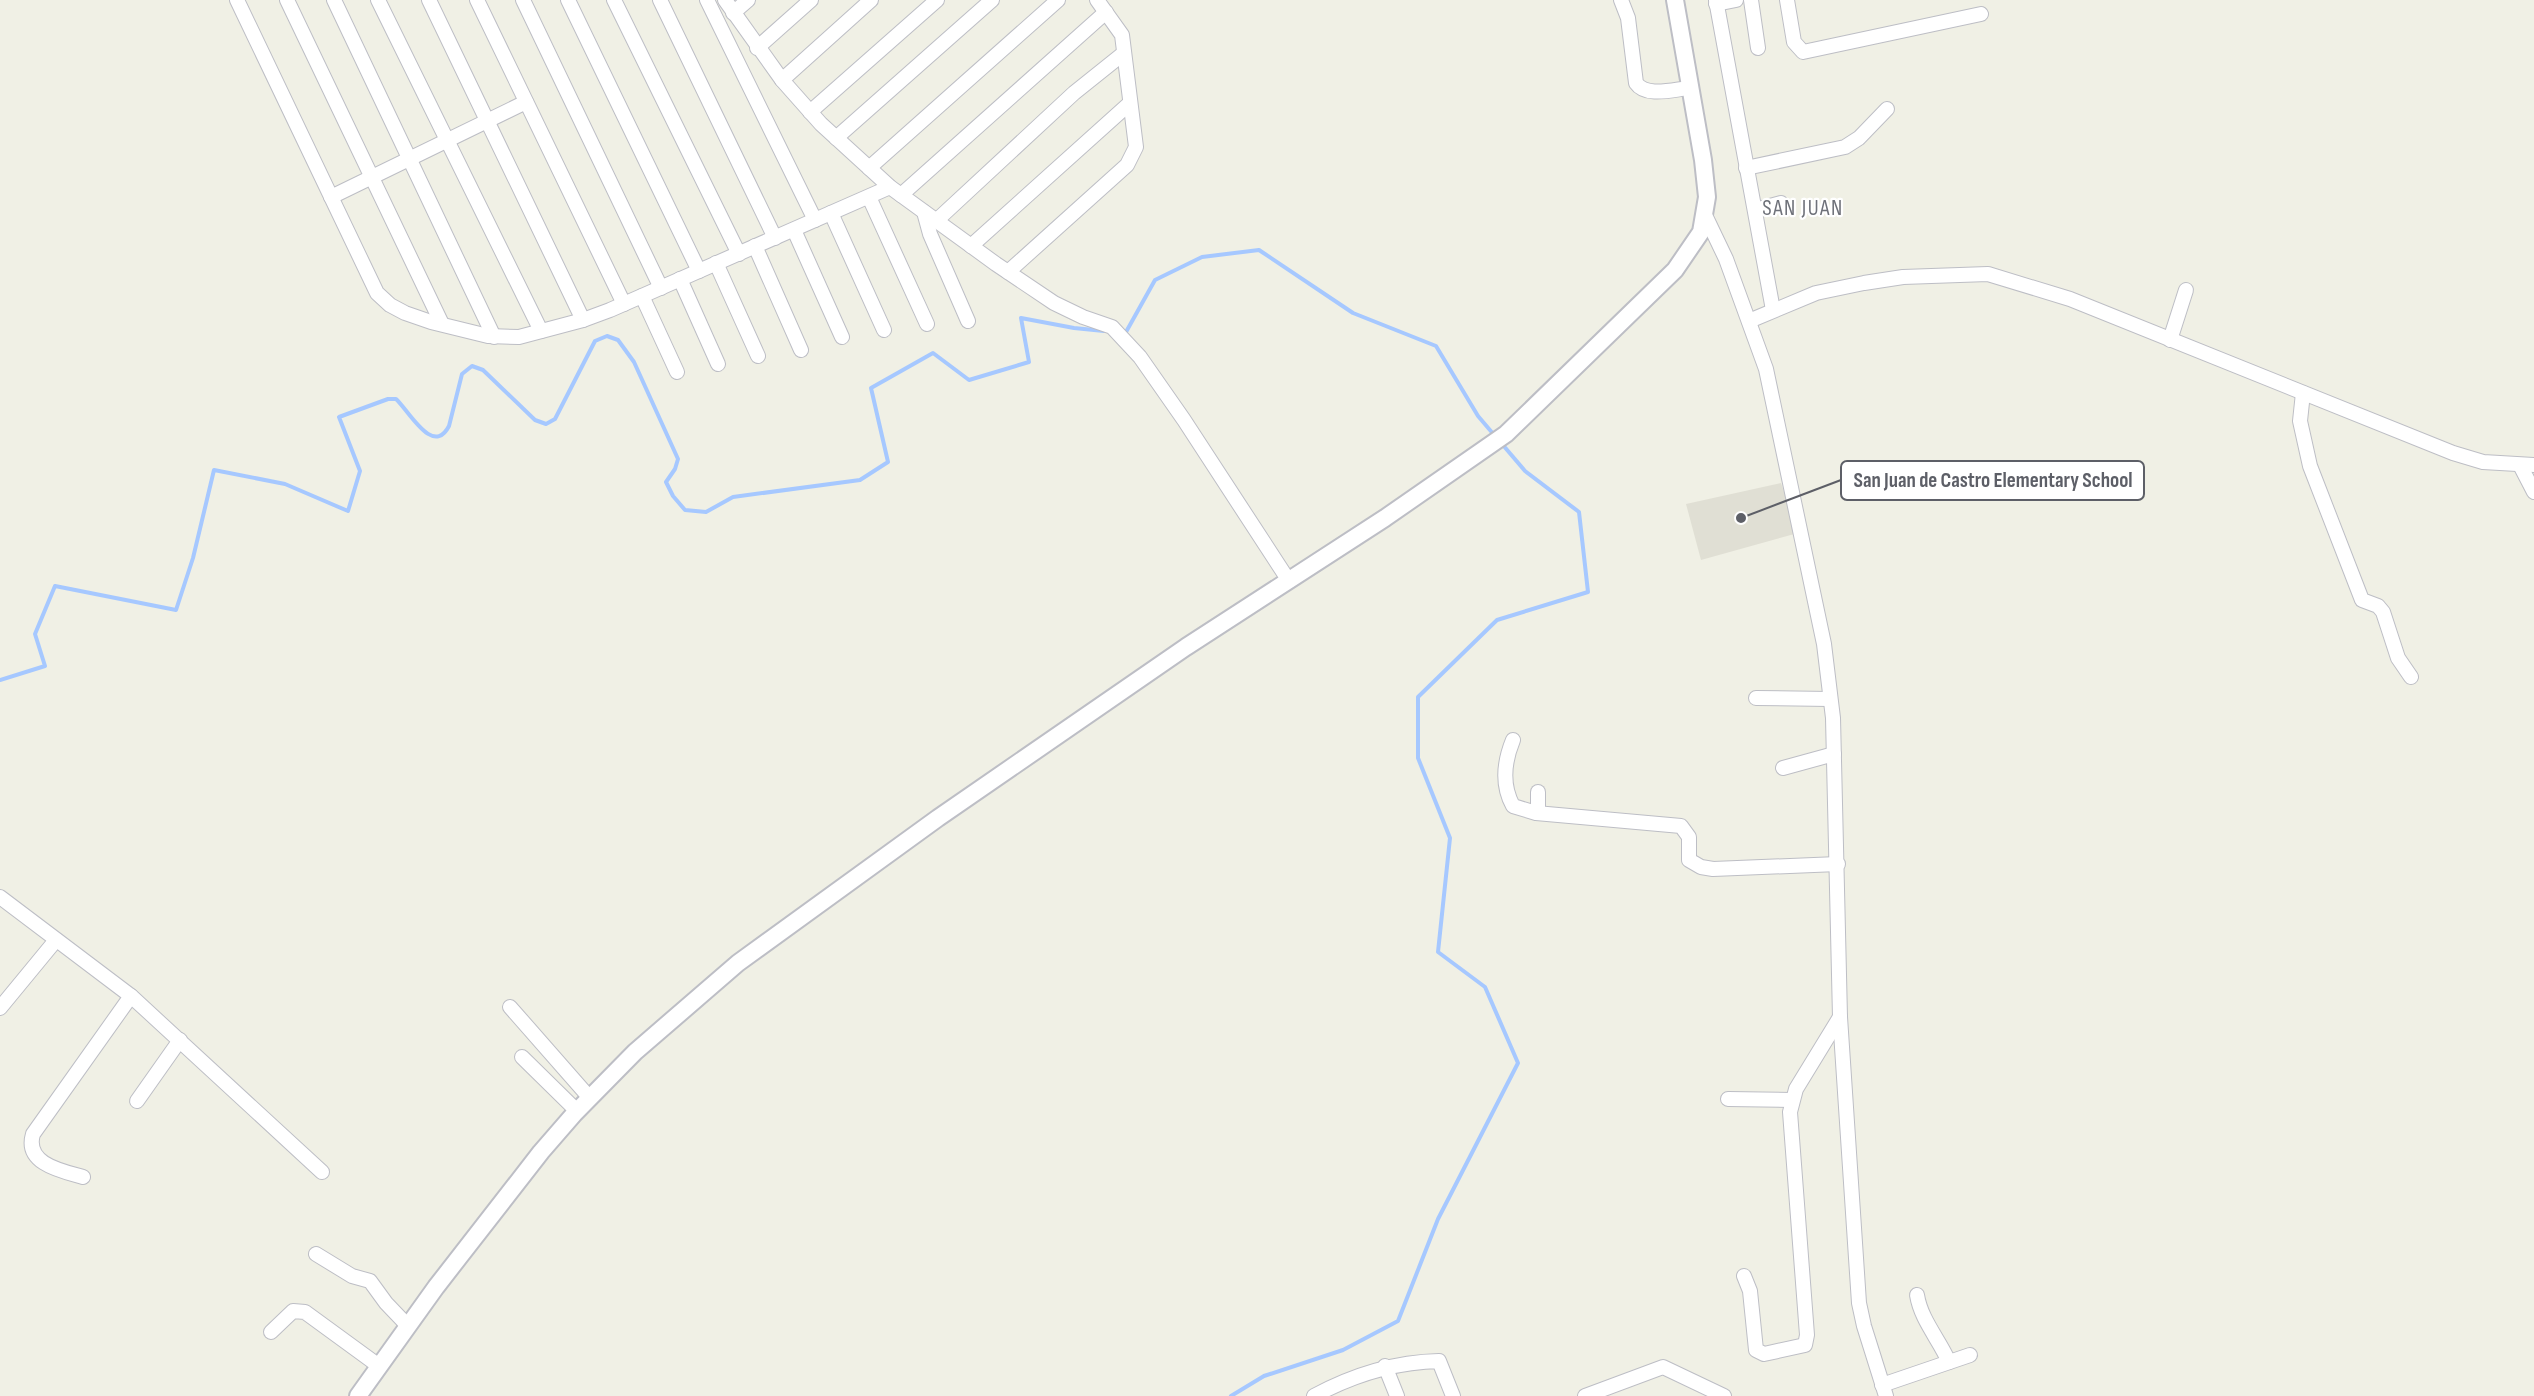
<svg xmlns="http://www.w3.org/2000/svg" width="2534" height="1396" viewBox="0 0 2534 1396" font-family="'Sofia Sans Condensed',sans-serif">
<style>
.education{fill:#e0dfd4}
.lines{fill:none;stroke-linecap:round;stroke-linejoin:round}
.stream{stroke:#a6c8ff;stroke-width:4}
.minor-casing{stroke:#bdbec5;stroke-width:16}
.tertiary-casing{stroke:#bdbec5;stroke-width:20}
.minor{stroke:#fff;stroke-width:14}
.tertiary{stroke:#fff;stroke-width:16}
.labels{text-anchor:middle;dominant-baseline:central;stroke-width:4.5;stroke-linejoin:round;paint-order:stroke}
.quarter-label{font-size:22px;letter-spacing:1.5px;fill:#6e7179;stroke:#fff}
.leader{fill:none;stroke:#5d5f67;stroke-width:2}
.callout-dot{fill:#5d5f67;stroke:#fff;stroke-width:2}
.callout{fill:#fff;stroke:#5d5f67;stroke-width:2}
.callout-label{font-size:21px;text-anchor:middle;font-weight:bold;fill:#5d5f67}
</style>
<rect width="100%" height="100%" fill="#f0f0e5"/>
<polygon class="education" points="1781,483 1798,533 1701,560 1686,504"/>
<g class="lines">
<g class="stream">
<polyline points="1124,332 1126,332 1155,280 1202,257 1259,250 1353,313 1436,346 1478,416 1495,436"/>
<path d="M0,680L45,666L35,634L55,586L176,610L193,558L214,470L285,484L348,511L360,471L339,417L388,399H396C409,411 433,457 449,426L462,374L472,366L483,370L535,420L546,424L555,419L595,341L607,336L618,340L634,362L678,459L675,469L666,482L673,496L685,510L706,512L733,497L860,480L888,462L871,388L933,353L969,380L1029,362L1021,318L1074,328L1104,331"/>
<polyline points="1231,1396 1264,1376 1343,1350 1398,1321 1438,1219 1518,1063 1485,987 1438,952 1450,838 1418,758 1418,697 1497,620 1588,592 1579,512 1525,471 1502,444"/>
</g>
<defs>
<g id="minor">
<polyline points="237,0 377,293 390,305 405,313 431,322 488,336 519,337 583,320 610,310 890,187"/>
<polyline points="287,0 442,324"/>
<polyline points="334,0 494,337"/>
<polyline points="378,0 541,331"/>
<polyline points="429,0 583,320"/>
<polyline points="477,0 624,304"/>
<polyline points="523,0 661,288"/>
<polyline points="568,0 699,271"/>
<polyline points="614,0 739,254"/>
<polyline points="660,0 775,238"/>
<polyline points="707,0 815,220"/>
<polyline points="725,0 782,80 821,124 890,187 996,264 1054,303 1083,317 1112,327 1140,357 1184,420 1289,581"/>
<path d="M1621,0L1628,18L1636,83C1646,98 1675,89 1690,88"/>
<polyline points="1716,0 1773,310"/>
<polyline points="1751,0 1758,48"/>
<polyline points="1787,0 1794,42 1803,52 1981,14"/>
<polyline points="1716,4 1736,0"/>
<polyline points="733,13 748,0"/>
<polyline points="757,48 811,0"/>
<polyline points="782,80 871,0"/>
<polyline points="810,112 937,0"/>
<polyline points="836,138 992,0"/>
<polyline points="869,168 1058,0"/>
<polyline points="1746,168 1845,147 1859,138 1887,109"/>
<polyline points="901,195 1106,12"/>
<polyline points="331,197 526,102"/>
<polyline points="869,197 927,324"/>
<polyline points="1755,210 1781,203"/>
<polyline points="924,212 930,234 968,321"/>
<polyline points="831,213 884,330"/>
<polyline points="1704,213 1726,259 1766,369 1824,644 1833,718 1840,1017 1859,1303 1864,1326 1886,1396"/>
<polyline points="936,221 1074,93 1124,53"/>
<polyline points="794,230 842,337"/>
<polyline points="755,246 801,350"/>
<polyline points="971,246 1130,103"/>
<polyline points="716,263 758,356"/>
<polyline points="1008,272 1127,165 1136,147 1122,35 1097,0"/>
<polyline points="680,279 718,364"/>
<polyline points="642,296 677,372"/>
<polyline points="1749,321 1816,293 1864,283 1903,277 1988,274 2070,299 2453,453 2483,462 2534,465"/>
<polyline points="2170,340 2186,290"/>
<polyline points="2303,393 2300,421 2310,466 2362,600 2378,606 2383,612 2398,658 2411,677"/>
<polyline points="2520,465 2534,492"/>
<polyline points="1756,698 1830,699"/>
<path d="M1513,740C1504,762 1501,784 1513,806L1536,813L1681,826L1689,837V860L1701,867L1713,869L1838,864"/>
<polyline points="1783,768 1834,754"/>
<polyline points="1538,813 1538,792"/>
<polyline points="0,897 131,996 322,1172"/>
<polyline points="510,1007 589,1097"/>
<polyline points="0,1008 56,940"/>
<polyline points="522,1057 577,1111"/>
<polyline points="1728,1099 1792,1100"/>
<polyline points="137,1101 180,1040"/>
<path d="M83,1177C62,1171 24,1164 33,1134L131,996"/>
<polyline points="316,1254 352,1276 370,1281 386,1303 407,1325"/>
<polyline points="1744,1276 1750,1291 1756,1350 1764,1354 1805,1345 1807,1335 1790,1112 1796,1089 1840,1017"/>
<path d="M1917,1295C1921,1320 1939,1339 1949,1362"/>
<polyline points="271,1332 293,1311 305,1312 379,1366"/>
<polyline points="1385,1366 1397,1396"/>
<polyline points="1882,1385 1970,1355"/>
<path d="M1314,1396C1353,1375 1394,1362 1439,1361L1453,1396"/>
<polyline points="1585,1396 1663,1367 1724,1396"/>
</g>
<polyline id="tertiary" points="358,1396 436,1287 541,1152 574,1114 635,1052 738,963 938,818 1186,647 1385,518 1506,434 1675,270 1701,232 1707,197 1703,160 1675,0"/>
</defs>
<use href="#minor" class="minor-casing"/>
<use href="#tertiary" class="tertiary-casing"/>
<use href="#minor" class="minor"/>
<use href="#tertiary" class="tertiary"/>
</g>
<g class="labels">
<g class="quarter-label">
<text x="1803" y="208">SAN JUAN</text>
</g>
</g>
<path class="leader" d="M1741 518L1841 480"/>
<circle class="callout-dot" cx="1741" cy="518" r="6"/>
<rect class="callout" x="1841" y="461" width="303" height="39" rx="6"/>
<g class="callout-label">
<text x="1993" y="487">San Juan de Castro Elementary School</text>
</g>
</svg>
